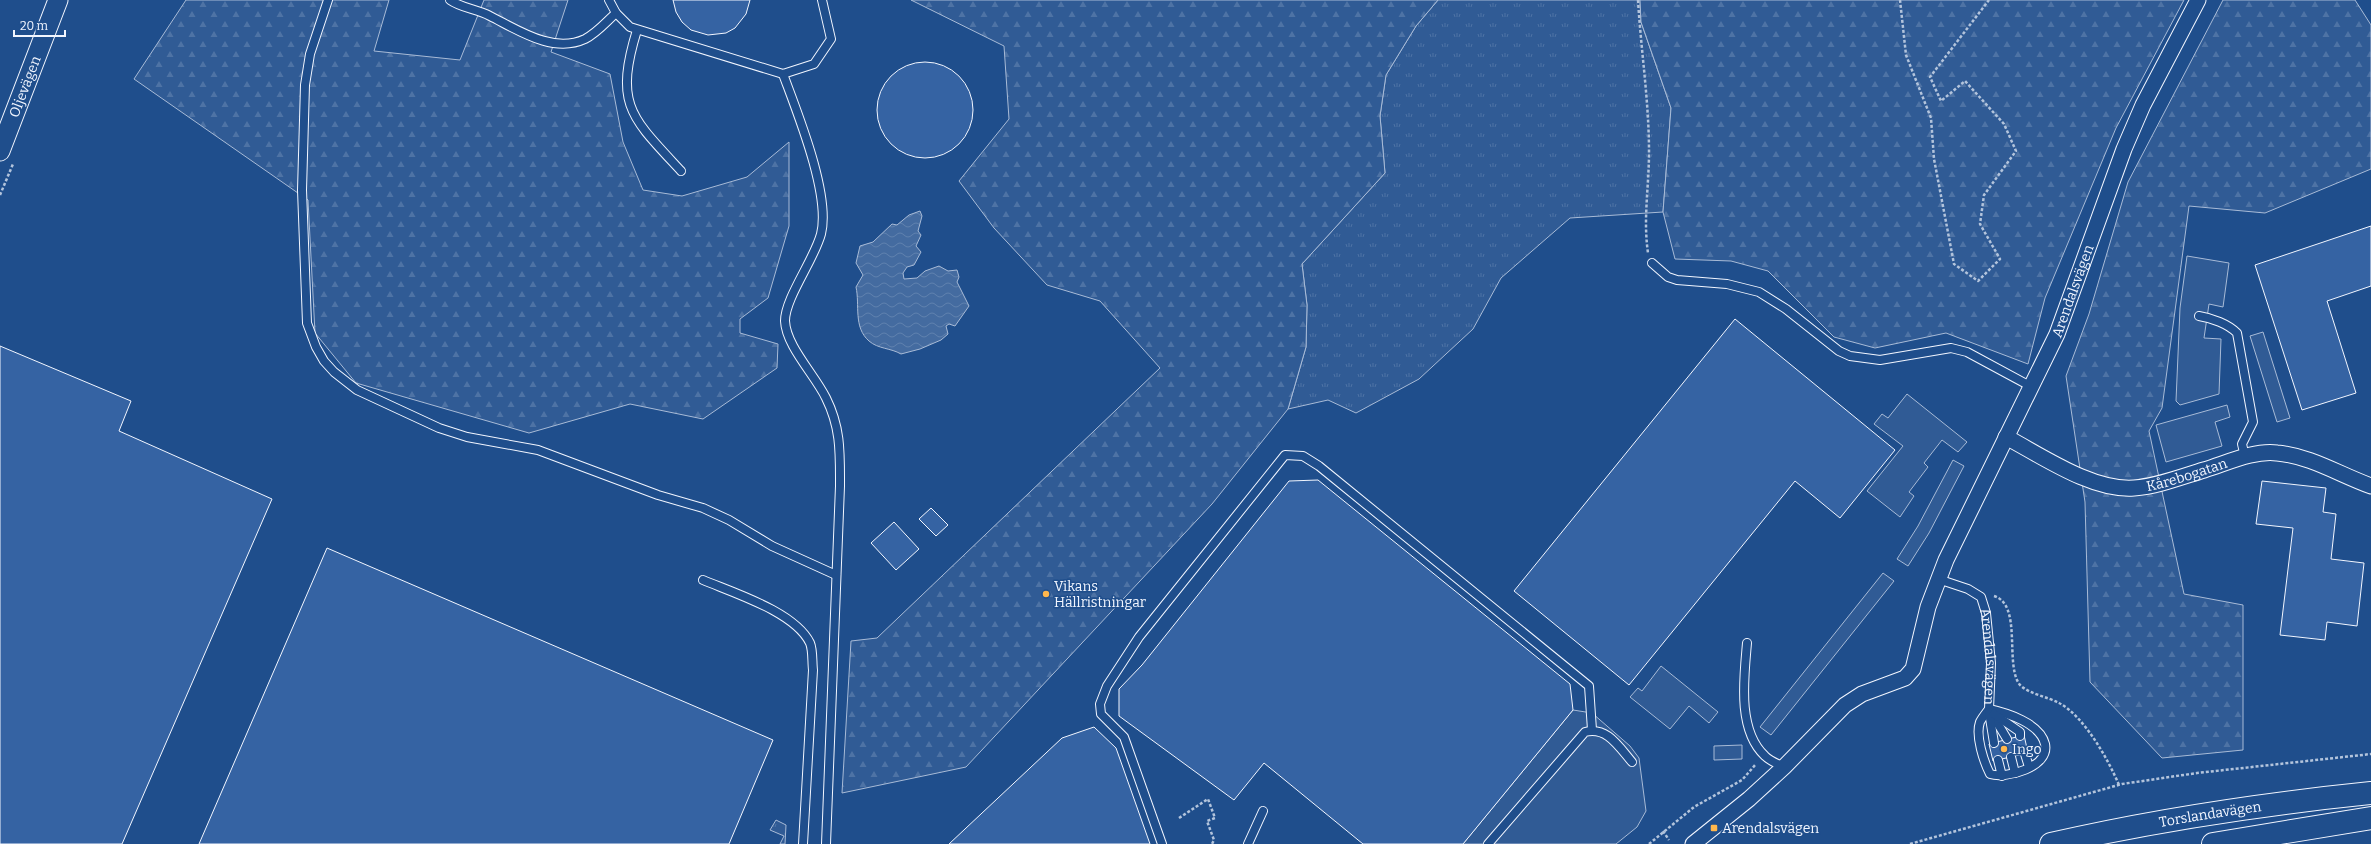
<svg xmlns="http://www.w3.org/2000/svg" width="2371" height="844" viewBox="0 0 2371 844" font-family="Bitter,serif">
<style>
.grass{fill:url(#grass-tufts);stroke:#a8bbd7}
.forest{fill:url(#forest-firs);stroke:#a8bbd7}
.built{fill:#305b95;stroke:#a8bbd7}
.water{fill:url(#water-waves);stroke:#a8bbd7}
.building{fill:#3563a3;stroke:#f2f6ff}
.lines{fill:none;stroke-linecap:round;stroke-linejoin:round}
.service-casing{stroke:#f2f6ff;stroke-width:10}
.minor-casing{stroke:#f2f6ff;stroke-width:17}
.tertiary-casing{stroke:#f2f6ff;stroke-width:21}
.primary-casing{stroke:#f2f6ff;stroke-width:24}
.path{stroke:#b3c4dc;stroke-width:2.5;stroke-dasharray:3 2;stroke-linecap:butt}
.service{stroke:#1f4e8c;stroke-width:8}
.minor{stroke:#1f4e8c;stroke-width:15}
.tertiary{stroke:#1f4e8c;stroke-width:19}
.primary{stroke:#1f4e8c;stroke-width:22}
.poi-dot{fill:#ffb74d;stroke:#1f4e8c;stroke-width:1.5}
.labels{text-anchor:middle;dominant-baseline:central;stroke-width:3;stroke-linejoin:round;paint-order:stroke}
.street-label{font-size:14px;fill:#f2f6ff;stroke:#1f4e8c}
.poi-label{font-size:14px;fill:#f2f6ff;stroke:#1f4e8c;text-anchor:start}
</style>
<defs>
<pattern id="grass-tufts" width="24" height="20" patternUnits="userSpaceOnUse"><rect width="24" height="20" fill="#305b95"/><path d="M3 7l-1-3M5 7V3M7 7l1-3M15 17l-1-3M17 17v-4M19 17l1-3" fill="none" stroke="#4e73a5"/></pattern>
<pattern id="forest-firs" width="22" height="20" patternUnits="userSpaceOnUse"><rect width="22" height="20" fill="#305b95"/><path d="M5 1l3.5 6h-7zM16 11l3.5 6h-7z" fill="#4e73a5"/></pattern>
<pattern id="water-waves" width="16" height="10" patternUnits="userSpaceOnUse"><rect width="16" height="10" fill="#446ba0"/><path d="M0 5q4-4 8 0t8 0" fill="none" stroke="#5f81ae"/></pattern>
</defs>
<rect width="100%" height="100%" fill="#1f4e8c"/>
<g class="grass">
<polygon points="1438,0 1640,0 1641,22 1671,108 1663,212 1570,218 1501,278 1473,329 1419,379 1356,413 1328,400 1288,409 1306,347 1307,305 1302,264 1385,173 1380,116 1386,75 1416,26"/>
<polygon points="776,820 786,825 785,844 780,844 784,836 770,830"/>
</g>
<g class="forest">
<polygon points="186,0 389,0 374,51 460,60 484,0 568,0 551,52 610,74 623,142 643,190 682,196 747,177 789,142 789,226 768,298 740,319 740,333 778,344 777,368 703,419 630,404 529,433 356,383 315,333 308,200 134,79"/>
<polygon points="911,0 1438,0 1416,26 1386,75 1380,116 1385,173 1302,264 1307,305 1306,347 1288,409 1212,504 966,767 842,793 851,641 877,638 1160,368 1100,301 1047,285 994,228 959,181 1009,119 1004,46"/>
<polygon points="1640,0 2184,0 2116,128 2045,298 2028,364 1946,333 1875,348 1834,337 1768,271 1731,261 1675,259 1663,212 1671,108 1641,22"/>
<polygon points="2223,0 2355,0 2371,25 2371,169 2265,213 2189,206 2162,408 2149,431 2184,594 2243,605 2243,750 2162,758 2090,682 2085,502 2066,376 2089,314 2128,182"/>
</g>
<g class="built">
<polygon points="2187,256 2229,263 2223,307 2209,304 2204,338 2221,339 2219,394 2180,405 2176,401 2180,308"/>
<polygon points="2263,332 2290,418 2277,422 2250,336"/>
<polygon points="1907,394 1967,442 1958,452 1942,440 1924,463 1928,467 1909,492 1914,496 1900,517 1867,491 1903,446 1874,424 1882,414 1888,418"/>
<polygon points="2227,405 2230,417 2215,422 2222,446 2166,462 2156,425"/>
<polygon points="1953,460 1964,466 1929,533 1908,566 1897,559 1918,526"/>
<polygon points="1883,573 1894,581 1771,735 1760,727"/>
<polygon points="1661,666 1718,712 1709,723 1689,706 1670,729 1630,697 1638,688 1642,691"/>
<polygon points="1573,710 1592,713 1630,746 1639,758 1646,811 1637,827 1616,844 1463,844"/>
<polygon points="1742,745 1742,759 1714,760 1714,746"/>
</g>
<path class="water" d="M920,211L922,216L918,231L921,235L916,246L921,252L914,265L907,267L903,273L904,279L917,278L925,271L939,266L948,271L957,270L959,277L957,282L969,306L955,326L949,324L946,326L948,334L941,340L920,349L901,354C891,348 878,349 869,341C853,327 860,305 856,287L863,275L856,263L860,246L873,242L892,224L897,225L909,215Z"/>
<g class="building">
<polygon points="673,0 750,0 746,14 735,28 726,33 708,35 691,30 682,22 676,12"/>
<circle cx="925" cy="110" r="48"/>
<polygon points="2371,226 2371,286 2327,301 2356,393 2302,410 2255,265"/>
<polygon points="1735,319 1895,450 1840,518 1795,481 1629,685 1514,591"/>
<polygon points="0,346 131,401 119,431 272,499 122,844 0,844"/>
<polygon points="1318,480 1570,684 1573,710 1463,844 1363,844 1264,763 1234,800 1119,716 1119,689 1142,665 1289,481"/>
<polygon points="2262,481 2326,488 2323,512 2336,514 2331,559 2364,563 2357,626 2327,622 2325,640 2280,635 2293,528 2256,524"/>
<polygon points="931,508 948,525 936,536 919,519"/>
<polygon points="894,522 919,549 896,570 871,543"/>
<polygon points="327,548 773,740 729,844 199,844"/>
<polygon points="1094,727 1116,748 1150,844 949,844 1062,738"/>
<polygon points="2024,735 2028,753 1993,761 1989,744"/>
</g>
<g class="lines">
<defs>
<g id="service">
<polyline points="328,0 310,54 305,85 302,190 307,323 316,347 324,361 334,372 357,390 439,428 467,437 538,450 658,495 703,508 729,520 772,546 836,575"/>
<path d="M450,0C461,8 477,9 490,16C518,30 553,54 585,39C597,33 606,22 616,13"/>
<polyline points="609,0 616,13 630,27 783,74 814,64 831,39 822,0"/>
<path d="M637,30C614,105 631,117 681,171"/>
<path d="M783,74C797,112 831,195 821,234C814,260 785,298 785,321C786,346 815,375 826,398C841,428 840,453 840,486L826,844"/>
<polyline points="1652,263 1668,277 1677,280 1727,284 1759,292 1786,309 1839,351 1850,356 1880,360 1951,348 1967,352 2032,387"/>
<path d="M2199,316C2212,318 2228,324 2237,333L2253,422L2242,444L2245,457"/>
<path id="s1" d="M1938,579L1968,589L1981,597L1986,613L1991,663L1989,709L2007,739"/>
<path d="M703,580C734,593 795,612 810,643C813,650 812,662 813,670L803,844"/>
<path d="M1747,643C1744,678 1737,730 1765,756C1770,761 1778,764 1784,767"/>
<path d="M1989,709C2007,713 2040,723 2045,744C2050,767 2007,779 1990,774C1984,762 1975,736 1980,722C1982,718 1986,713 1989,709Z"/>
<polyline points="1989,712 1994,743"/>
<polyline points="1994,714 2020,732 2020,736"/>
<polyline points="2025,754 2029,767"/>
<polyline points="2011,757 2015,773"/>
<polyline points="1998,760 2002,776"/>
<polyline points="1162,844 1124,737 1101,714 1100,704 1107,686 1139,637 1285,455 1303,456 1319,466 1589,686 1592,730"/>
<polyline points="1248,844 1263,811"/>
<path d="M1488,844L1585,732C1607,726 1619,747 1632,762"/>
</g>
<g id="minor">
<path id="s2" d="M2006,437C2042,456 2092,491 2134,488C2158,486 2181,477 2204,470C2227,463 2254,450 2277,453C2311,456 2340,475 2371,486"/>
<path id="s3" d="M1693,844L1749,799L1784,767L1845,705L1862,694L1905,678L1913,669L1928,607L1946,560L2057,334L2124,149L2143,105L2198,0"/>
</g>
<g id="tertiary">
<path id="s4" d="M0,151L58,0"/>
</g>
<g id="primary">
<path id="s5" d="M2051,844C2156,820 2263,804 2371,793"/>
<polyline points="2213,844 2371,818"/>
</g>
</defs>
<use href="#service" class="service-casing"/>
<use href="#minor" class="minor-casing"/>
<use href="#tertiary" class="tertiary-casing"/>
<use href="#primary" class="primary-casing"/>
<g class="path">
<path d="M1638,0C1641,51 1649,101 1649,152C1649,187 1643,219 1648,253"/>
<polyline points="1900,0 1906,55 1931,118 1934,159 1954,264 1978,281 2000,259 1980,224 1984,195 2016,151 2004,124 1965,81 1941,101 1930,77 1989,0"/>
<polyline points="0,195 13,164"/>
<path d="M1994,596C2023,605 2004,665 2020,685C2029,694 2048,697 2059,703C2084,716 2108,759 2119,785"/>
<polyline points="1179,818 1208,799 1215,818 1207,821 1214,840 1212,844"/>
<polyline points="1663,831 1669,840"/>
<polyline points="1649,844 1694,807 1742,780 1756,764"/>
<polyline points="1910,844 2122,784 2197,773 2371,754"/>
</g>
<use href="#service" class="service"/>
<use href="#minor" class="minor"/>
<use href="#tertiary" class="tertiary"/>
<use href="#primary" class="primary"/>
</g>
<g class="poi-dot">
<circle cx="1046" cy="594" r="4"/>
<circle cx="2004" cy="749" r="4"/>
<rect x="1710" y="824" width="8" height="8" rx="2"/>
</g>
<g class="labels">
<g class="street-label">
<text stroke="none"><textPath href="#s4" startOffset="69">Oljevägen</textPath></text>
<text stroke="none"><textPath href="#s3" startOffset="696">Arendalsvägen</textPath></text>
<text stroke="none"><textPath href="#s2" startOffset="194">Kårebogatan</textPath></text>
<text stroke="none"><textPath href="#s1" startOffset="107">Arendalsvägen</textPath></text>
<text stroke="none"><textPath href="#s5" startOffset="162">Torslandavägen</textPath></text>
</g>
<g class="poi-label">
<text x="1054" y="586">Vikans<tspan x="1054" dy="16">Hällristningar</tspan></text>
<text x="2012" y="749">Ingo</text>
<text x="1722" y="828">Arendalsvägen</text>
</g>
</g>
<path d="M14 30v6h51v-6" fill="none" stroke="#f2f6ff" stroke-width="2"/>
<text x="20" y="30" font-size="12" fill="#f2f6ff" stroke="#1f4e8c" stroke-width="3" paint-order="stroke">20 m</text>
</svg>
